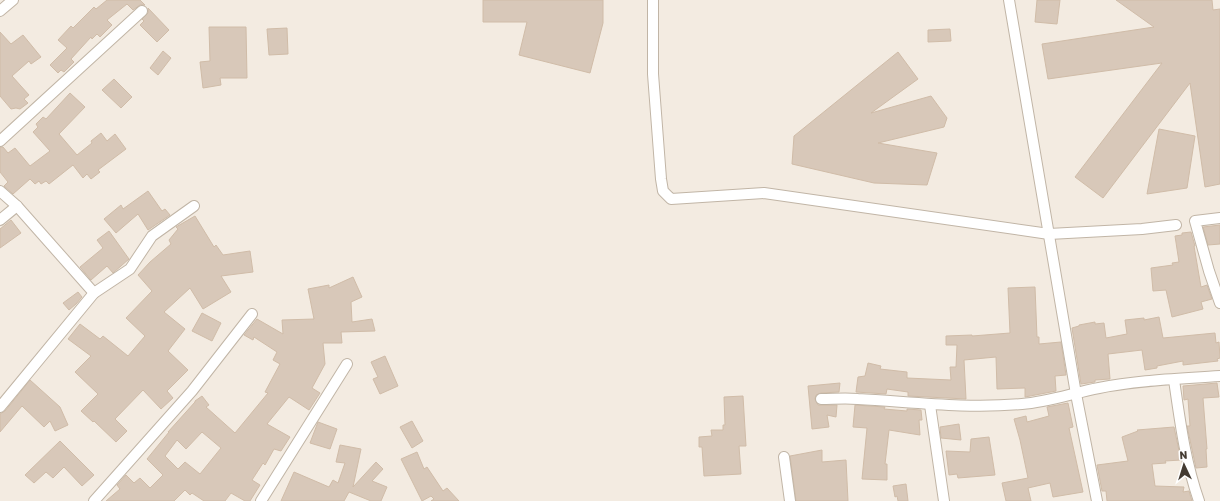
<svg xmlns="http://www.w3.org/2000/svg" width="1220" height="501" viewBox="0 0 1220 501" font-family="Rubik,sans-serif">
<style>
.building{fill:#d8c8b9;stroke:#d0bca8;fill-rule:evenodd}
.lines{fill:none;stroke-linecap:round;stroke-linejoin:round}
.minor-casing{stroke:#c1b5a6;stroke-width:12}
.minor{stroke:#fff;stroke-width:10}
</style>
<rect width="100%" height="100%" fill="#f3ebe1"/>
<g class="building">
<polygon points="107,0 140,0 145,5 140,5 133,10 127,4 107,20 112,25 100,37 97,34 92,39 91,37 71,59 74,62 64,72 61,70 58,73 50,65 67,48 58,40 71,26 73,28 94,7 96,9"/>
<polygon points="483,0 603,0 603,23 590,73 519,55 527,22 483,22"/>
<polygon points="1037,0 1060,0 1057,24 1035,22"/>
<polygon points="1116,0 1212,0 1213,10 1220,9 1220,184 1205,187 1190,83 1103,198 1075,177 1162,63 1048,79 1042,44 1154,27"/>
<polygon points="148,8 169,30 157,42 140,25 144,21 142,19 148,13"/>
<polygon points="209,27 246,27 247,78 220,78 221,85 203,88 200,62 210,61"/>
<polygon points="287,28 288,54 269,55 267,29"/>
<polygon points="950,29 951,41 928,42 928,30"/>
<polygon points="0,32 11,44 23,35 41,57 31,64 29,61 12,76 29,95 24,99 28,103 20,109 16,108 11,109 0,96"/>
<polygon points="163,51 171,58 158,75 150,68"/>
<polygon points="898,52 918,79 871,113 931,96 947,118 944,127 878,143 937,153 927,185 874,183 792,164 794,136"/>
<polygon points="114,79 132,97 121,108 102,90"/>
<polygon points="70,93 85,107 59,134 77,155 92,143 91,141 101,133 107,141 115,134 126,149 98,170 100,172 91,179 87,174 83,178 73,165 49,184 46,181 41,184 39,181 35,184 30,179 13,194 4,186 8,182 0,172 0,147 3,147 8,153 15,148 30,166 50,151 33,132 38,127 36,124 43,117 46,119"/>
<polygon points="1159,129 1195,136 1187,188 1147,194"/>
<polygon points="148,191 162,211 165,209 170,215 148,230 138,214 116,233 104,219 121,205 123,209"/>
<polygon points="195,216 214,247 216,245 223,255 250,251 253,272 221,276 231,292 203,309 190,288 164,312 185,329 168,351 188,370 167,391 173,398 161,409 143,390 115,419 127,431 116,442 94,421 93,422 81,411 98,394 75,372 91,356 68,339 80,324 100,339 103,336 128,356 145,336 126,318 152,291 138,275 150,262 171,244 169,240 178,229 176,227"/>
<polygon points="11,220 21,233 0,248 0,229"/>
<polygon points="1220,225 1220,244 1208,245 1203,227"/>
<polygon points="109,231 129,259 113,273 107,266 91,280 80,267 103,248 97,240"/>
<polygon points="1191,232 1195,246 1194,246 1201,287 1207,285 1212,299 1201,302 1203,309 1172,317 1166,290 1153,291 1151,268 1173,265 1172,263 1179,262 1175,236 1182,235 1182,233"/>
<path d="M353,277L362,297L351,302L352,322L372,319L375,331L341,332L342,343H323L325,364L312,388L320,393L309,410L289,397L267,424L290,437L281,451L274,449L265,465L263,463L252,480L260,485L250,501H245L231,493L225,501H204L192,493L190,495L185,490L174,501H106L120,489L117,485L126,475L134,483L140,478L150,488L163,475L147,459L169,432H168L195,402V401L202,396L209,405L206,407L235,433L268,393L265,392L280,364L273,360L277,352L254,337L253,340L244,335L257,319L283,334L282,320L314,319L308,289L329,285V288ZM202,432L221,448L200,474L185,462L178,469L165,456L177,440L186,449Z"/>
<polygon points="1035,287 1037,337 1039,337 1039,344 1061,342 1066,375 1055,376 1056,391 1025,397 1025,388 997,389 996,357 964,360 966,399 908,396 908,392 887,389 886,394 856,392 858,377 865,376 868,363 881,366 880,369 907,372 907,378 951,380 950,367 956,367 957,345 946,345 946,336 972,335 972,336 1010,333 1008,288"/>
<polygon points="78,292 82,297 76,304 69,310 63,303"/>
<polygon points="202,313 221,323 212,341 192,331"/>
<polygon points="1159,317 1163,338 1215,333 1216,343 1219,342 1220,358 1217,359 1218,361 1183,365 1183,361 1157,366 1157,368 1145,370 1142,350 1108,354 1110,379 1095,380 1095,382 1081,384 1072,328 1079,326 1079,325 1095,322 1095,324 1104,323 1106,338 1127,334 1125,320 1144,318 1144,320"/>
<polygon points="385,356 398,386 380,394 373,379 378,377 371,362"/>
<polygon points="30,380 60,407 68,425 55,431 50,421 44,427 22,406 0,432 0,414 5,411"/>
<polygon points="840,383 839,392 821,393 816,395 815,399 818,405 837,405 836,417 827,415 829,427 812,429 808,386"/>
<polygon points="1217,383 1219,397 1203,398 1207,449 1206,449 1207,467 1196,468 1187,426 1190,426 1188,399 1184,400 1183,386"/>
<polygon points="743,396 746,446 739,446 741,474 704,476 702,447 699,447 699,437 712,436 711,430 723,430 723,425 725,425 724,397"/>
<polygon points="1068,403 1073,427 1069,428 1083,492 1053,497 1050,483 1028,488 1031,501 1006,501 1002,483 1028,478 1020,440 1014,419 1026,416 1027,422 1049,416 1047,407"/>
<polygon points="855,405 885,407 884,409 907,411 907,409 921,410 922,420 919,420 920,435 889,430 885,464 887,464 887,480 862,479 867,428 853,427"/>
<polygon points="412,421 423,441 412,448 400,427"/>
<polygon points="318,422 337,429 330,449 310,443"/>
<polygon points="959,424 961,440 941,438 940,427"/>
<polygon points="1174,427 1181,460 1165,461 1166,463 1152,464 1155,486 1184,487 1183,492 1189,491 1192,501 1107,501 1106,491 1102,491 1097,465 1128,461 1122,437 1138,431 1137,430"/>
<polygon points="989,437 995,475 958,478 957,474 949,475 946,451 970,452 971,439"/>
<polygon points="60,441 94,475 82,486 64,467 53,478 46,472 34,483 25,475"/>
<polygon points="340,445 361,449 353,487 376,462 383,469 372,481 387,487 381,501 371,501 349,492 344,501 281,501 294,472 329,487 333,480 338,483 345,463 336,462"/>
<polygon points="822,450 822,462 846,460 848,501 796,501 790,456"/>
<polygon points="417,452 424,469 427,467 443,491 447,488 459,501 431,501 434,499 431,496 422,501 401,459"/>
<polygon points="906,484 908,501 898,501 897,496 895,497 893,486"/>
</g>
<g class="lines">
<defs>
<g id="minor">
<polyline points="653,0 653,74 661,179 663,191 671,199 764,193 1049,234 1142,229 1176,225"/>
<polyline points="1009,0 1076,394 1097,501"/>
<polyline points="0,11 13,0"/>
<polyline points="0,141 142,11"/>
<polyline points="0,191 17,206 94,293"/>
<polyline points="1220,218 1195,221 1209,271 1220,303"/>
<polyline points="0,220 17,206"/>
<path d="M1174,380C1180,421 1185,461 1199,501"/>
<path d="M821,399C833,399 846,398 858,399C913,402 966,409 1022,404C1048,402 1073,393 1099,388C1139,380 1180,379 1220,376"/>
<polyline points="930,405 944,501"/>
<polyline points="0,407 94,293 130,269 152,236 194,206"/>
<polyline points="784,457 790,501"/>
<polyline points="94,501 192,391 252,314"/>
<polyline points="261,501 347,364"/>
</g>
</defs>
<use href="#minor" class="minor-casing"/>
<use href="#minor" class="minor"/>
</g>
<g transform="translate(1184 465) rotate(356)" stroke="#ffffff" stroke-width="3" paint-order="stroke">
<path d="M0-3L7 15L0 10L-7 15Z" fill="#443b32"/>
<text y="-6" font-size="11" font-weight="bold" text-anchor="middle" fill="#443b32">N</text>
</g>
</svg>
